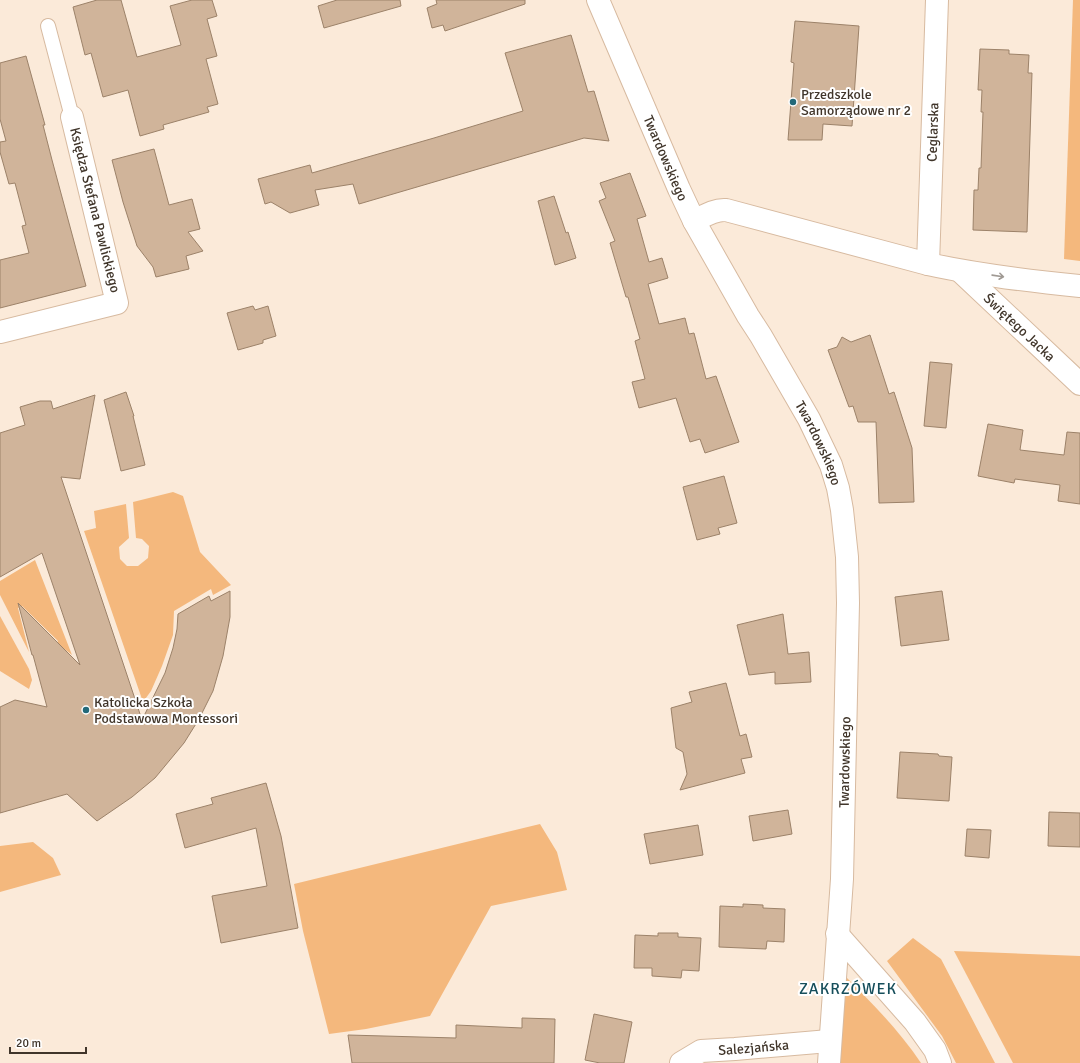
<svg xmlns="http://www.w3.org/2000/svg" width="1080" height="1063" viewBox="0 0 1080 1063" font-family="Signika,sans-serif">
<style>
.green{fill:#f4b87d}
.building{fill:#d0b49a;stroke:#9c8269}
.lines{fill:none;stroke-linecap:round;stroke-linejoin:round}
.service-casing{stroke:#d7baa0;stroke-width:16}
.minor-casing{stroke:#d7baa0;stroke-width:24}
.service{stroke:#fff;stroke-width:14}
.minor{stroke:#fff;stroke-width:22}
.oneway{stroke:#a09a94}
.poi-dot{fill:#236979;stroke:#fff;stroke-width:1.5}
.labels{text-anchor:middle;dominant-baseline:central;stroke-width:4;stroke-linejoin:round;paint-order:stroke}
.poi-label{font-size:14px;fill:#40352a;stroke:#fff;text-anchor:start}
.street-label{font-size:14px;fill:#40352a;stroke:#fff}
.quarter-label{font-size:16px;letter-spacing:1px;fill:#164e5b;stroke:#fff}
</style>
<rect width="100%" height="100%" fill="#fbead9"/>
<g class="green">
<polygon points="1073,0 1080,0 1080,261 1064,259"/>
<polygon points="173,492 183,496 200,552 231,585 213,595 211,589 174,611 173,635 162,666 151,691 143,702 84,531 96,528 94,511 126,504 129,538 119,547 120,559 127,566 138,566 148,558 149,546 142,539 136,538 133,502"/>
<polygon points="35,560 72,655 57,643 58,641 22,606 18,608 29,652 0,595 0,581"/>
<polygon points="0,616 29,669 32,680 29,689 0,671"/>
<polygon points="540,824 557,852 567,890 491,906 430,1016 366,1029 329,1034 303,931 294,884"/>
<polygon points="33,842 53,858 61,875 0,892 0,846"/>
<polygon points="913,938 941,959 995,1063 956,1063 942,1036 887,961"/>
<polygon points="954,951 1080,956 1080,1063 1013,1063"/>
<path d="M842,973C870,1001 899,1030 921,1063H838Z"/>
</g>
<g class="building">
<polygon points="97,0 121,0 137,57 181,45 170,6 192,0 212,0 217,16 207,19 217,56 206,59 218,104 207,107 209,112 163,125 164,129 140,136 128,90 103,97 91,53 85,55 73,7"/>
<polygon points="337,0 400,0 401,6 324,28 318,6"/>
<polygon points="436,0 525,0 525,4 445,31 443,25 432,28 427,8 437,4"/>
<polygon points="795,21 859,26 852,126 823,124 822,140 788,140 794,63 791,62"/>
<polygon points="571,35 588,92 594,91 609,141 584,138 359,204 353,184 315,190 319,205 290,213 271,202 265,204 258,179 310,165 312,173 434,138 523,111 505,53"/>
<polygon points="980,49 1009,50 1009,54 1029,55 1028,73 1032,73 1027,232 973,230 974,190 978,190 979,168 981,168 983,112 981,112 982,90 978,90"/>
<polygon points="26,56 45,125 43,125 52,160 86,286 0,308 0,260 29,253 22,226 26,225 15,183 9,184 0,152 0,142 6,141 0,119 0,63"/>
<polygon points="154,149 169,205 192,199 200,229 188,232 203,251 186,256 189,269 156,277 153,267 137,246 123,202 112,160"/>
<polygon points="630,173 646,216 637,219 649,262 662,258 668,278 648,284 659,324 685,318 689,334 694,333 706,379 716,376 739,442 705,453 700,439 690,442 676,398 639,408 632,382 645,379 635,341 640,339 628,297 626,297 610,243 615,241 599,201 606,198 600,183"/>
<polygon points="554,196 566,233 568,232 576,258 555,265 538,201"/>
<polygon points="253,306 255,310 268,306 276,336 263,340 263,343 238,350 227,313"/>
<polygon points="870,335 889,394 894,392 912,448 914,502 879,503 876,422 858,422 853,406 849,407 828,350 837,347 842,337 851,342"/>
<polygon points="930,362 952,364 946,428 924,426"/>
<polygon points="126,392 134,416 133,416 145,465 121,471 104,400"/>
<polygon points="95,395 80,479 61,477 142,720 165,673 173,648 177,629 178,614 209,596 211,601 230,591 230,617 223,656 213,691 199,719 184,743 155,778 132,797 97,821 67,794 0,813 0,707 15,700 47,707 33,655 32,655 18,603 80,665 42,553 0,577 0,433 25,425 20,407 40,401 51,401 53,409"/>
<polygon points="988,424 1023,430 1020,450 1064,455 1067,432 1080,433 1080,504 1058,501 1060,485 1015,479 1014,483 978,476"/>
<polygon points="724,476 737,523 718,528 720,534 697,540 683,487"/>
<polygon points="942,591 949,640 901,646 895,597"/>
<polygon points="783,614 788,654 809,652 811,682 775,684 775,672 749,675 737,625"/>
<polygon points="726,683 740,736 746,734 752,757 741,759 745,773 680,790 687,774 683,752 676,748 671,708 692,702 689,692"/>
<polygon points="900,752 938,754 939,756 952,757 949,801 897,798"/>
<polygon points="266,783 281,836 298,928 221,943 212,896 267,886 256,828 185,848 176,814 213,804 211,798"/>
<polygon points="788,810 792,834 753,841 749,816"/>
<polygon points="1049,812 1080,813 1080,847 1048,846"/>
<polygon points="698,825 703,855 650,864 644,834"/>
<polygon points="967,829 991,830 989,858 965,856"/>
<polygon points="743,904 763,905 763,908 785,909 784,942 767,941 766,949 719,947 720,906 743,907"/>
<polygon points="658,933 678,933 678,937 701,938 699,971 682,970 681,978 652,976 652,968 634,968 635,935 658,936"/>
<polygon points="594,1014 632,1022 624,1063 600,1063 585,1060"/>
<polygon points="522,1018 555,1019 554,1063 352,1063 348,1035 456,1038 456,1025 522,1028"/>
</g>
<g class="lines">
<defs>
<polyline id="service" points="48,26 72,117"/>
<g id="minor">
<path id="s1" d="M598,0L679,189L694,221L748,316L761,336L809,419L831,465L838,488L842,510L847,557L848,603L842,879L829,1063"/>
<path d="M694,221C704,216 715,209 726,210L928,264C978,275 1029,281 1080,286"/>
<path id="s2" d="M928,264L937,0"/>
<path id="s3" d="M960,271L1080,384"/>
<polyline points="0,332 117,303 72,117"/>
<polyline points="837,934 915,1022 935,1050 940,1063"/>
<path id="s4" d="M681,1063L701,1051L735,1049L829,1041"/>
</g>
</defs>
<use href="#service" class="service-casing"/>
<use href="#minor" class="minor-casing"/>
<use href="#service" class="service"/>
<use href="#minor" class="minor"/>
</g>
<defs><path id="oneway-shaft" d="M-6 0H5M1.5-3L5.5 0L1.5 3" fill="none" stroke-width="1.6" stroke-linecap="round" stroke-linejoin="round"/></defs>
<use class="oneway" href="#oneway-shaft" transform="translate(998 276) rotate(8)"/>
<g class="poi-dot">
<circle cx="793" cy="102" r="4"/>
<circle cx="86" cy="710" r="4"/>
</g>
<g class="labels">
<g class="poi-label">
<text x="801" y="94">Przedszkole<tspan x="801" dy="16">Samorządowe nr 2</tspan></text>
<text x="94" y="702">Katolicka Szkoła<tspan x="94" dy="16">Podstawowa Montessori</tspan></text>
</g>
<g class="street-label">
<text stroke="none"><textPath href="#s2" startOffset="132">Ceglarska</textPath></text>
<text stroke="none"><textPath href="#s1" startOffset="172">Twardowskiego</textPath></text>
<text transform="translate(95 210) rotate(76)">Księdza Stefana Pawlickiego</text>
<text stroke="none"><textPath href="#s3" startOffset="82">Świętego Jacka</textPath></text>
<text stroke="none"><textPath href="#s1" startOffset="496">Twardowskiego</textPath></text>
<text transform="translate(845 762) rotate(-89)">Twardowskiego</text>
<text stroke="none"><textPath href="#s4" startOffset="76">Salezjańska</textPath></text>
</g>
<g class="quarter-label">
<text x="848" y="989">ZAKRZÓWEK</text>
</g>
</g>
<path d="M10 1047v6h76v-6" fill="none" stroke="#40352a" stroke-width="2"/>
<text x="16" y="1047" font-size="12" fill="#40352a" stroke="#ffffff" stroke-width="3" paint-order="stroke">20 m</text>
</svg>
